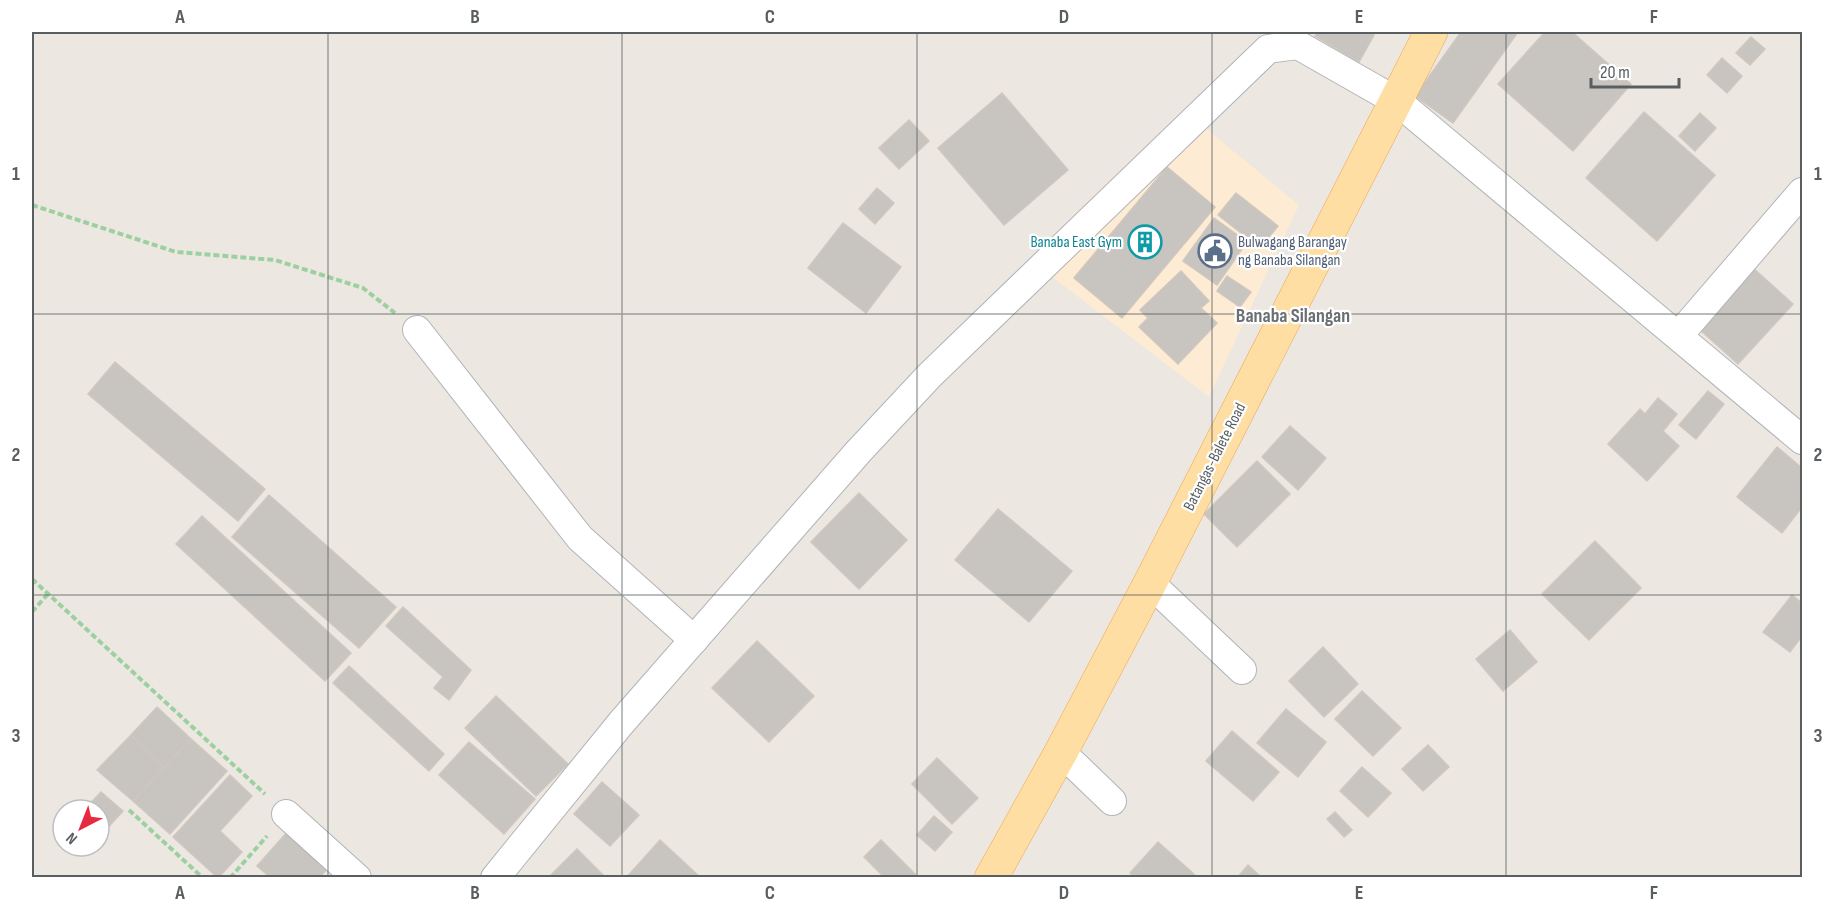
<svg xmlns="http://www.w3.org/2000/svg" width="1834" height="909" viewBox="0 0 1834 909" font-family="'Sofia Sans Condensed',sans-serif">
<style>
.commercial{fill:#fdebd3}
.building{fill:#c8c4bf;stroke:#d0c7be;stroke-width:1.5}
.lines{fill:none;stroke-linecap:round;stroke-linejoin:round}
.minor-casing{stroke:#b1b4b8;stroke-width:30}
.major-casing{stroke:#f0a755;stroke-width:34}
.path{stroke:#9cd0a0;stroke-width:4;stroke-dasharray:6 3;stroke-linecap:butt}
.minor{stroke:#fff;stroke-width:28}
.major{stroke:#fedea2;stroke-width:33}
.grid{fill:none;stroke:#595e61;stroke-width:1.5;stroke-opacity:0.55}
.labels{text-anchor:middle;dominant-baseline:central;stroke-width:4.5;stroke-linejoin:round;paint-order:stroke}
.culture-label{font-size:16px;fill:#0d838f;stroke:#fff;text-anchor:end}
.service-label{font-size:16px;fill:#4e5e75;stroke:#fff;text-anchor:start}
.street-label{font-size:16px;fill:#595e61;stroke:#fff}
.quarter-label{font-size:20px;font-weight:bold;fill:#6a7073;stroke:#fff}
.neatline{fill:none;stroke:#595e61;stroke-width:2}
.grid-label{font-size:20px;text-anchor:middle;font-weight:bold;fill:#595e61}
</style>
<rect width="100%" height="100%" fill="#ece7e0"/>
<polygon class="commercial" points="1203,126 1299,205 1209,397 1051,276"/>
<g class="building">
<polygon points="1318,32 1367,32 1374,35 1359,62 1315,36"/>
<polygon points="1461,32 1518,32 1453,123 1415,96"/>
<polygon points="1545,32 1572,32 1631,84 1573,151 1498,84"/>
<polygon points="1751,37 1765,49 1750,65 1736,53"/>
<polygon points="1722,58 1742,76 1727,93 1707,75"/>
<polygon points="1002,93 1068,170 1004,225 938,148"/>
<polygon points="1644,112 1715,175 1657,241 1586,178"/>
<polygon points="1700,113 1716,128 1695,151 1679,136"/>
<polygon points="909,120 929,141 899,169 879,148"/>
<polygon points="1167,167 1215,207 1122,318 1074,278"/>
<polygon points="877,188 894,203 875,224 859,209"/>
<polygon points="1236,193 1278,226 1260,248 1218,215"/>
<polygon points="1214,218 1247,242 1217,285 1183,261"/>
<polygon points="843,223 901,267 866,313 808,268"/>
<polygon points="1753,268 1793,304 1738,364 1698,328"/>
<polygon points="1181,271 1209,301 1201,308 1217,323 1178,364 1139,327 1148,318 1140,310"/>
<polygon points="1227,276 1251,292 1240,307 1217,291"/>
<polygon points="115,362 265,489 238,521 88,394"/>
<polygon points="1708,391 1724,404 1696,439 1679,425"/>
<polygon points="1658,398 1677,414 1663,431 1679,446 1647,481 1608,444 1640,409 1645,414"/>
<polygon points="1290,426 1326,458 1298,490 1262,457"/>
<polygon points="1777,447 1802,468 1802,507 1782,533 1737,497"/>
<polygon points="1257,461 1290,494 1237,547 1204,514"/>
<polygon points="859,493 907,540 859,589 811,542"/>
<polygon points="269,495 396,607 359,648 232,537"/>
<polygon points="998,509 1072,571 1029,622 955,560"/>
<polygon points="202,516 351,653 325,681 176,544"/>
<polygon points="1595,541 1641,588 1589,640 1542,594"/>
<polygon points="1792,595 1802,603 1802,636 1790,652 1763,632"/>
<polygon points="403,607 471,670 449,700 434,688 443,677 386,626"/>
<polygon points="1510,630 1537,662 1503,691 1476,659"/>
<polygon points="757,641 814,696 769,742 712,688"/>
<polygon points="1323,647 1358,684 1324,717 1289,681"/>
<polygon points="349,666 444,754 429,771 333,683"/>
<polygon points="1362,691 1401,728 1373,756 1335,719"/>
<polygon points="496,696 568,764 536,796 465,728"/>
<polygon points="157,707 191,739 164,768 131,735"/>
<polygon points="1286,709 1326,742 1298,777 1257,743"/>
<polygon points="1232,731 1279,772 1253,801 1206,761"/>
<polygon points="131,735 164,768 133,801 97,770"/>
<polygon points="191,739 227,771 170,834 133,801"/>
<polygon points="469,742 535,799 504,834 439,775"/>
<polygon points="1428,745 1449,767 1423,791 1402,769"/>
<polygon points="937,758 978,798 952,824 912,784"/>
<polygon points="1362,767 1391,793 1368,817 1340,791"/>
<polygon points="230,775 252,796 220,831 242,852 218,878 173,837"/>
<polygon points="602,782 639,815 610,846 574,814"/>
<polygon points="101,792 123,811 99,837 99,810 84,810"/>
<polygon points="1335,812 1352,830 1344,837 1327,819"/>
<polygon points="934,816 952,832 935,851 917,835"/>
<polygon points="289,830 330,866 319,878 271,878 257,866"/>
<polygon points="660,840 701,878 626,878"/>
<polygon points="881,840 919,878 885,878 864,857"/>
<polygon points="1158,842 1194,874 1191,878 1135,878 1130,873"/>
<polygon points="577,849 606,878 548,878"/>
<polygon points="1248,865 1262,878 1237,878"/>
</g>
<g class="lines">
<defs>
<g id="minor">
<polyline points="417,330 580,538 694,640"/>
<polyline points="1679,335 1802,192"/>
<polyline points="1150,583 1242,670"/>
<polyline points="1061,752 1112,801"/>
<polyline points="286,814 357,878"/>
<polyline points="495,878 621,723 859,451 929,376 1268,49 1298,45 1398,102 1802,440"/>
</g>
<polyline id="major" points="991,878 1061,752 1150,583 1431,32"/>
</defs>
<use href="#minor" class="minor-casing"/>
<use href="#major" class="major-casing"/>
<g class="path">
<polyline points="32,205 176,252 275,260 363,288 395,313"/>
<polyline points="32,579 265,794"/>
<polyline points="32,612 47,595"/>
<polyline points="129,810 203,878"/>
<polyline points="230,878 267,836"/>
</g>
<use href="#minor" class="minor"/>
<use href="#major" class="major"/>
</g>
<path class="grid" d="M328,32V878M622,32V878M917,32V878M1212,32V878M1506,32V878M32,314H1802M32,595H1802"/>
<defs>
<symbol id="building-ring" viewBox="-11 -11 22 22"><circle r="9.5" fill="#fff" stroke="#0f9aa8" stroke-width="1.5"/><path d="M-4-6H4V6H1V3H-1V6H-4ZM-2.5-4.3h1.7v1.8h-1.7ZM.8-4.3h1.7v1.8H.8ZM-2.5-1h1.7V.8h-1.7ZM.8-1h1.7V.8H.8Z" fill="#0f9aa8"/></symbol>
<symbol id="civic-ring" viewBox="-11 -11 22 22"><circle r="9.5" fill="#fff" stroke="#5c6f8a" stroke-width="1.5"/><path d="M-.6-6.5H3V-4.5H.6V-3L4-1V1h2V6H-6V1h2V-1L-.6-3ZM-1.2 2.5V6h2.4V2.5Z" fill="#5c6f8a"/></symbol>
</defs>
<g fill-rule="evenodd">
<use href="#building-ring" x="1126" y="223" width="38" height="38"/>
<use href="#civic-ring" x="1196" y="232" width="38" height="38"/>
</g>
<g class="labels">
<g class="culture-label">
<text x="1122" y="242">Banaba East Gym</text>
</g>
<g class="service-label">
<text x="1238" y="242">Bulwagang Barangay<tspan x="1238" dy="18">ng Banaba Silangan</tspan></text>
</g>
<g class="street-label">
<text transform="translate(1215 457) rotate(-63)">Batangas-Balete Road</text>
</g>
<g class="quarter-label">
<text x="1293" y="316">Banaba Silangan</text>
</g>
</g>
<rect width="1834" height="909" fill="none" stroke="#ffffff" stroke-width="66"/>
<g transform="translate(81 828) rotate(222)"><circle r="28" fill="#ffffff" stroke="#bdbfc0" stroke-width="1.5"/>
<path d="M0-4.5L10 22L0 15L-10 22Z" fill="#e72a40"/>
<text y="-9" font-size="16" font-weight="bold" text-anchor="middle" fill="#595e61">N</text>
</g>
<path d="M1591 78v9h88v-9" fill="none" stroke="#595e61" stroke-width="3"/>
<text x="1600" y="78" font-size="18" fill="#595e61" stroke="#ffffff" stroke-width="4.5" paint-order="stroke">20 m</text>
<rect x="33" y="33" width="1768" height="843" class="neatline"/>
<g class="grid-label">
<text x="180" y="23">A</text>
<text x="475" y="23">B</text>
<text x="770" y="23">C</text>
<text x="1064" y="23">D</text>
<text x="1359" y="23">E</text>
<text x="1654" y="23">F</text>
<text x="16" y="180">1</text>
<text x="1818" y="180">1</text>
<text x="16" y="461">2</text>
<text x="1818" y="461">2</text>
<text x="16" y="742">3</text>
<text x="1818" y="742">3</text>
<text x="180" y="899">A</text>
<text x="475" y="899">B</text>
<text x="770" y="899">C</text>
<text x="1064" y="899">D</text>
<text x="1359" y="899">E</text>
<text x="1654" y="899">F</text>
</g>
</svg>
